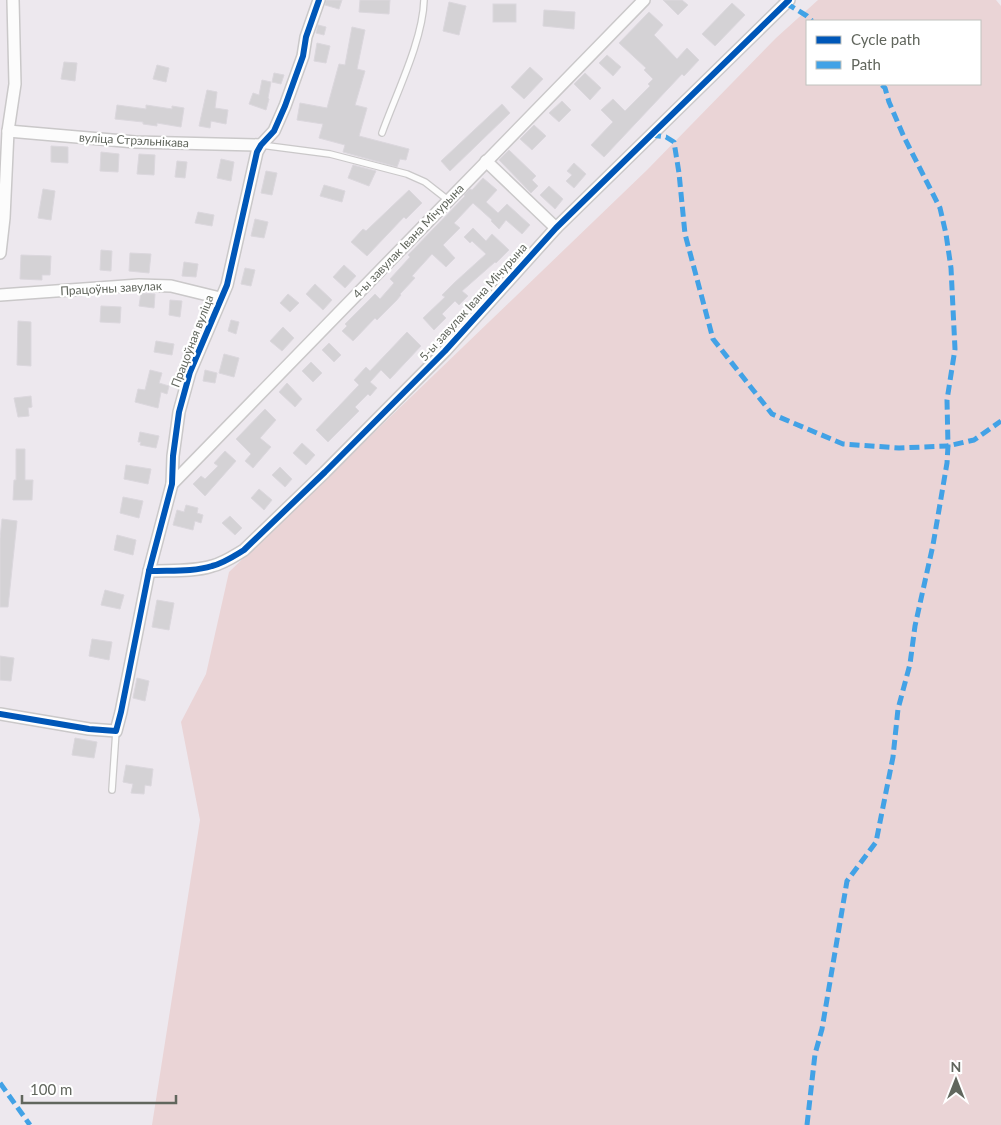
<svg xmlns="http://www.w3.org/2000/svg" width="1001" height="1125" viewBox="0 0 1001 1125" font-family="Lato,sans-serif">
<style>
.green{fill:#ead4d6;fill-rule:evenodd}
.building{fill:#d4d2d5;stroke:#dbd7dd}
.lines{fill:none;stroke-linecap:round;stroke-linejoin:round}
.lane-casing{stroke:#cac8c9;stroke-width:8}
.street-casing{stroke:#cac8c9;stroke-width:14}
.lane{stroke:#fcfcfc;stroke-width:5.5}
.street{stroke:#fcfcfc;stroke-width:11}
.quiet{stroke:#42a2e6;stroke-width:5;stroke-dasharray:10 5;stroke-linecap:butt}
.cycleway-casing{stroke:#fff;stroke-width:9}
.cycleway{stroke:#0057b8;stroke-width:6}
.labels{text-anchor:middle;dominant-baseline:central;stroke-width:4.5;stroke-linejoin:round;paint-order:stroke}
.street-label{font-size:12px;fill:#61665d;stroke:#fff}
</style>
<rect width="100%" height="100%" fill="#ede8ee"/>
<path class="green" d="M818,0H996L1001,6V1125H152L200,820L181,722L206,674L229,572L647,170L776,38ZM807,21H980V84H807Z"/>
<g class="building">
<polygon points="326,0 342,0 339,9 325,5"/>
<polygon points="360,0 390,0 389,14 359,12"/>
<polygon points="663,0 682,0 688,5 678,15"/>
<polygon points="449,2 466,6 459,35 443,31"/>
<polygon points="732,3 745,15 715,46 702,34"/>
<rect x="493" y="4" width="23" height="18"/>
<polygon points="544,10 575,12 574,29 543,26"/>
<polygon points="649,12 663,25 654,35 677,59 687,48 699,60 684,76 682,74 604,157 591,145 613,122 601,110 613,99 625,111 650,86 648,84 653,79 644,70 646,68 619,43"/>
<polygon points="318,25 326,27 324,35 316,33"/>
<polygon points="352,27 365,30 357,69 365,71 355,105 367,108 359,136 409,149 406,160 400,159 397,167 343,152 345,145 319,138 323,124 297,120 300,103 327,108 339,64 345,65"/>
<polygon points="317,43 330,46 326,63 314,61"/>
<polygon points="607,55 621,67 613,76 599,63"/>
<polygon points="64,62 77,63 75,81 61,79"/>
<polygon points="157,65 169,68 166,82 153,79"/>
<polygon points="530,67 543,79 524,99 511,87"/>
<polygon points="274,73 284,75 281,84 272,82"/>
<polygon points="585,73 601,88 590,100 574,84"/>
<polygon points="262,80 271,82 268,98 269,99 266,110 249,104 253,93 259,95"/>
<polygon points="207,90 217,92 215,108 228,110 226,124 211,121 210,128 199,126"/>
<polygon points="562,101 571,110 559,122 549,113"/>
<polygon points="502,104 510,113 450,171 441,161"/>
<polygon points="117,105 146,109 146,105 172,109 172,106 184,108 181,127 157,123 157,126 143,124 143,122 115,119"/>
<polygon points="534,125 546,136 532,150 520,139"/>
<polygon points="51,146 68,147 68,163 51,162"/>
<polygon points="509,150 536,176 532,180 538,186 531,193 499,160"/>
<polygon points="101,152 119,154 118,172 100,171"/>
<polygon points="139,154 155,155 154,175 137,174"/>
<polygon points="221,159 234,162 231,181 217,178"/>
<polygon points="177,161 187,162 185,178 175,177"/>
<polygon points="574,163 586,174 574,188 566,181 572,175 567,171"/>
<polygon points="353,165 376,171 369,186 348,178"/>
<polygon points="266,171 277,173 272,195 261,193"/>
<polygon points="483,178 497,190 486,202 498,213 507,204 530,225 522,234 506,220 499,229 491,221 492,220 473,203 454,223 460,228 443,245 455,258 446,267 432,254 412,276 415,278 400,294 401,295 396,301 377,320 375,318 353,341 342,331 347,326 345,324 375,294 380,299 394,283 390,279 410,257 408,255 465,196 464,195 470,189 472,190"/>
<polygon points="324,185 345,191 342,202 320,196"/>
<polygon points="549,186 563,199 555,209 540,195"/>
<polygon points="43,189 55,191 51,220 38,218"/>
<polygon points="409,190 422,203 406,219 404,217 367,256 351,242 363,229 366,231"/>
<polygon points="198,212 214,215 212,226 195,223"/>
<polygon points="255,219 268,222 264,238 251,236"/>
<polygon points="473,228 486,241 492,234 509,250 496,263 495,262 462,291 468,296 459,305 455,301 442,314 446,318 434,330 423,318 445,297 442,295 454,283 486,254 472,241 470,243 464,237"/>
<polygon points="101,250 112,251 111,271 100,270"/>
<polygon points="130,253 151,254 149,273 129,271"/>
<polygon points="21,255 51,256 50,275 42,275 42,280 20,279"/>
<polygon points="184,262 198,264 196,277 182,276"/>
<polygon points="344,265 356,276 345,288 333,277"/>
<polygon points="245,268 255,270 251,286 241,284"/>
<polygon points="315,284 332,300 323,310 306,294"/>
<polygon points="141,293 155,294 154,308 139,306"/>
<polygon points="288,294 299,303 290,312 280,303"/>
<polygon points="170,300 182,301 180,317 169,315"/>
<polygon points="101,306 121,307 120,323 100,322"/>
<polygon points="231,320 239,322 236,334 228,331"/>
<polygon points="18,321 31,322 31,366 17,365"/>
<polygon points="283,327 294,338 282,351 270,341"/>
<polygon points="407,332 421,346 390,379 381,370 370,382 377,388 370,396 368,394 355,407 359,411 328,442 316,430 359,385 354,380 366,367 370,371"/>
<polygon points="156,341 174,344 172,355 154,352"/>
<polygon points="329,343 341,355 334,362 322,350"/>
<polygon points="224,354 239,358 234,377 219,373"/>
<polygon points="311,362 322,373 313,382 302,371"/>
<polygon points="150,370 162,373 159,383 169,386 167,394 161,392 158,408 135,402 138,389 145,390"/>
<polygon points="205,370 217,373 215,383 203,381"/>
<polygon points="287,383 302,399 295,407 279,392"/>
<polygon points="31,396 32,407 28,408 29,416 18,417 14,398"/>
<polygon points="265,409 276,420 260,438 271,447 253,468 245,461 251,454 236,439"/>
<polygon points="140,432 159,436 156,448 140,445 141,442 138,442"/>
<polygon points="302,443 315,455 306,465 293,453"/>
<polygon points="16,449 25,449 25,480 33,480 32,500 13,500 14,480 16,480"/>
<polygon points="225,451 236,461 205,496 193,484 201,476 205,479 218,466 214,463"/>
<polygon points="126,465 151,469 148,484 124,479"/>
<polygon points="280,467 292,479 285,487 272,475"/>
<polygon points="259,489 272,500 264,510 251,498"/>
<polygon points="123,497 143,501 139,518 120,513"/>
<polygon points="186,505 198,508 197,513 203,515 201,523 195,521 193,530 173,525 177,510 184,512"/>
<polygon points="230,516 242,528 235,535 222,523"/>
<polygon points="2,519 17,521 8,607 0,607 0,539"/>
<polygon points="117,535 136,540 133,555 114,550"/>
<polygon points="105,590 124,595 120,609 101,605"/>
<polygon points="157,600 174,603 169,630 152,627"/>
<polygon points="92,639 112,642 109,660 89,656"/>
<polygon points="0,656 14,658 11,681 0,680"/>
<polygon points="137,678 149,681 145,701 133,698"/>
<polygon points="75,738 97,742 94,758 72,755"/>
<polygon points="126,765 153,769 151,786 145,785 144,794 131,793 133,784 123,782"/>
</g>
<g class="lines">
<defs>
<g id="lane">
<path d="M382,133C396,94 423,40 424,0"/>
<polyline points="261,145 330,154 407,174 425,182 448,200"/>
<polyline points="112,790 116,731"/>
</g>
<g id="street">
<polyline points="8,131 135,142 261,145"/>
<polyline points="486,161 556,228"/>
<polyline points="0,253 4,218 8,131 15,84 13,0"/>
<polyline points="0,295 139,285 171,286 220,298"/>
<polyline points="172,484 644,0"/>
<path d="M149,571C170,570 193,572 212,566C224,563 234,556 244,550L325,472L445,351L556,228L789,0"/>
<polyline points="0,714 89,729 116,731 121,712 149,571 172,484 173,456 179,412 190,372 227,285 257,152 261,145 274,131 285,106 303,56 306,37 319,0"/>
</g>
</defs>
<use href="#lane" class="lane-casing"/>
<use href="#street" class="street-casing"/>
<use href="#lane" class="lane"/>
<use href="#street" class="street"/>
<g class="quiet">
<polyline points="786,3 807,16 812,21"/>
<polyline points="651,135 666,137 674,142 679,173 685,234 713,339 772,414 843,444 899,448 948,446 947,400 955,349 951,268 946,234 940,208 904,137 889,102 885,88 881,84"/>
<polyline points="0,1083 30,1125"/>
<polyline points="807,1125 815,1054 822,1029 847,881 876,842 893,757 898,709 910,664 915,626 933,545 947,463 948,446 974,440 1001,421"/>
</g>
<defs>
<g id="cycleway">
<path d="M149,571C170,570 193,572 212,566C224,563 234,556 244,550L325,472L445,351L556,228L789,0"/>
<polyline points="0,714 89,729 116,731 121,712 149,571 172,484 173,456 179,412 190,372 227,285 257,152 261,145 274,131 285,106 303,56 306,37 319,0"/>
</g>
</defs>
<use href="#cycleway" class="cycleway-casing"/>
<use href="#cycleway" class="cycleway"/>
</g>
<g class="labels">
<g class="street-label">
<text transform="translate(134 140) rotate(3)">вуліца Стрэльнікава</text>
<text transform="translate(408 241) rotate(-46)">4-ы завулак Івана Мічурына</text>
<text transform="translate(111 288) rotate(-3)">Працоўны завулак</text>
<text transform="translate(473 302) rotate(-48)">5-ы завулак Івана Мічурына</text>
<text transform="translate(192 341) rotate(-69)">Працоўная вуліца</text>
</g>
</g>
<rect x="806" y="20" width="175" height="65" fill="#ffffff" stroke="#c0c2be"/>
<rect x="816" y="36" width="25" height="8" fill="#0057b8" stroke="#c0c2be"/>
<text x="851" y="45" font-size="15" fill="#61665d">Cycle path</text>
<rect x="816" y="61" width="25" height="8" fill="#42a2e6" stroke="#c0c2be"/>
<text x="851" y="70" font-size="15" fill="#61665d">Path</text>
<g transform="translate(956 1080)" stroke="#ffffff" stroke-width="4" paint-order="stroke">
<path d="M0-4L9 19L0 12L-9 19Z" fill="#61665d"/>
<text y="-8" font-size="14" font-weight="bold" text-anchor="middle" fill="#61665d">N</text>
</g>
<path d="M22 1095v8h154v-8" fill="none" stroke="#61665d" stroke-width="2.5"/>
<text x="30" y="1095" font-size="15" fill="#61665d" stroke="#ffffff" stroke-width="4" paint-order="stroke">100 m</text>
</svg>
